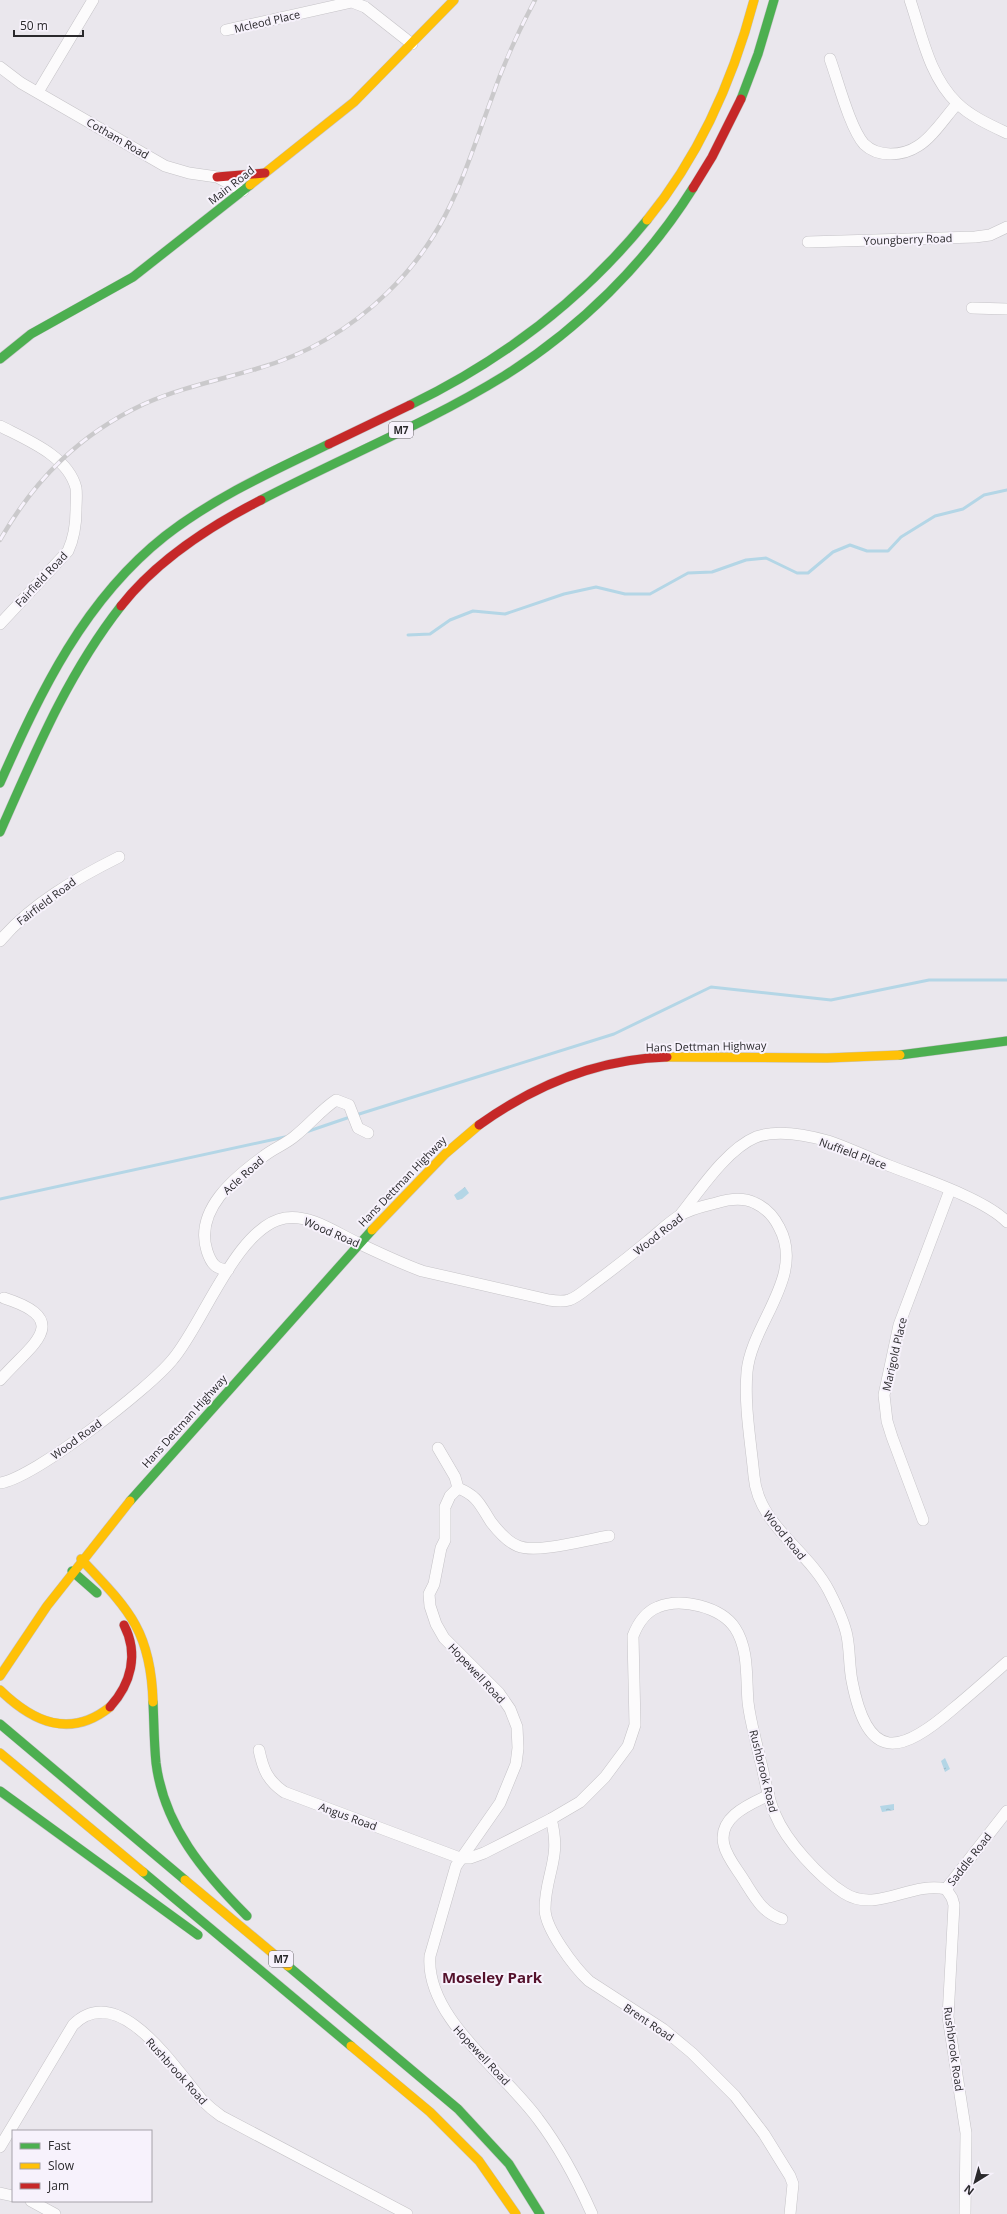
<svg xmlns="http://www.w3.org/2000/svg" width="1007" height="2214" viewBox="0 0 1007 2214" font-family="'Open Sans',sans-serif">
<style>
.water{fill:url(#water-ripples)}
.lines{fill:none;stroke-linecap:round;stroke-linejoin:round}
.stream{stroke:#b4d6e6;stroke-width:3}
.street-casing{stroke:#c5c3c7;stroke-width:12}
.fast-casing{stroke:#c5c3c7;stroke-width:10}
.slow-casing{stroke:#c5c3c7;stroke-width:10}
.jam-casing{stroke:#c5c3c7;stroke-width:10}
.street{stroke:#fcfbfc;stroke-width:11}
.fast{stroke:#4caf50;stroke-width:9}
.slow{stroke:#ffc107;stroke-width:9}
.jam{stroke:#c62828;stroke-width:9}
.rail-casing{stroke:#cac9cb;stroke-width:4.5}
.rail{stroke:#f7f2fc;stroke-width:3;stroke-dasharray:9;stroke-linecap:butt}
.labels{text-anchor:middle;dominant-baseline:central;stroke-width:4;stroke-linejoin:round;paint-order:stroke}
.shield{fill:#f7f2fc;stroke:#68656a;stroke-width:1}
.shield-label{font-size:10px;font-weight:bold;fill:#2a292c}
.street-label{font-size:11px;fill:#2a292c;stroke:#f7f2fc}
.district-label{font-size:15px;font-weight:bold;fill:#54112b;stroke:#f7f2fc}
</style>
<defs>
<pattern id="water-ripples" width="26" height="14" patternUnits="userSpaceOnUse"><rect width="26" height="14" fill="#b4d6e6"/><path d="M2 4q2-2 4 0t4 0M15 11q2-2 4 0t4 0" fill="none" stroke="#9bb8c5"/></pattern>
</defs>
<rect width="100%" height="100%" fill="#eae7ed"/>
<g class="water">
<polygon points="465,1187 469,1193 462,1199 457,1200 454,1195"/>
<polygon points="945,1758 950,1769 945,1772 941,1761"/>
<polygon points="894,1804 894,1810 882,1812 880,1806"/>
</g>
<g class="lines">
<g class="stream">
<polyline points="408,635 430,634 450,620 473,611 505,614 564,594 596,587 625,594 650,594 688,573 712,572 746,560 766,558 797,573 808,573 833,552 850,545 867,551 888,551 901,537 935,516 963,509 984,495 1007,490"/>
<polyline points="356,1115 614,1034 711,987 831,1000 929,980 1007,980"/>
<polyline points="306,1132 350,1117"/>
<polyline points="0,1199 285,1137"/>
</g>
<defs>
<g id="street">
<path d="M910,0C922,35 929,76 957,103C970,116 990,125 1007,133"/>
<polyline points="226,30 352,2 365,7 412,44"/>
<path d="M830,59C838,81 850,128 864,144C878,158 903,156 918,146C932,138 946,116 957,104"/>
<polyline points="0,67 21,83 165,166 189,173 217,177 243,191"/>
<polyline points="38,92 93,0"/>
<polyline points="808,242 975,237 990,235 1007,227"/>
<polyline points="972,308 1007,309"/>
<path d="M0,426C27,440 68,456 76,488C77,495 76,503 76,510C76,525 74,538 68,551L0,624"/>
<path d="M0,941C31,904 77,878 119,857"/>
<path d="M681,1214C700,1190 727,1149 756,1137C778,1129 807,1135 828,1141C849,1148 869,1158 890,1166C921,1178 985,1199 1007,1222"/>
<path d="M228,1270C215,1269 211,1263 207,1251C194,1210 235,1177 264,1156C274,1148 286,1144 295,1136C310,1124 321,1110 336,1100L349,1105L358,1128L368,1133"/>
<path d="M0,1380C29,1346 76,1321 4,1298"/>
<polyline points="438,1448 455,1477 458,1488"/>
<path d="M0,1483C34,1478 150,1388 173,1359C203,1324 237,1226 285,1218C311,1214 336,1233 358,1243C379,1253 400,1263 422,1271L549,1300C555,1301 562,1302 569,1300C578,1297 586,1289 593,1284C612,1270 630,1256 648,1241C658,1233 668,1223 679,1216C689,1209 704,1206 716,1203C729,1199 743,1197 755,1203C766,1208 774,1217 779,1227C806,1276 751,1324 747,1372C744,1406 751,1443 754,1476C758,1525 808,1550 829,1591C836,1605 844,1620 847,1636C850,1651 849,1666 852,1681C868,1763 900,1755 954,1708C972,1693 989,1678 1007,1662"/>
<path d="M458,1488L450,1496L445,1507V1540L441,1548L434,1584L429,1594L430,1606L436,1624L444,1638L499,1693L510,1709L517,1727L518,1748L516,1764L500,1803L456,1866L430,1956C425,2017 504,2072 538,2119C560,2148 577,2180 592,2214"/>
<path d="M458,1488C478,1496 480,1505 491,1522C498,1531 507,1542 518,1546C536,1554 589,1539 609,1536"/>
<polyline points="923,1520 892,1437 887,1421 884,1395 899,1325 950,1190"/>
<path d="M259,1750C263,1769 267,1780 284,1792L460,1858H470L484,1853L551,1819L580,1802L605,1777L628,1746L635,1725L633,1636C638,1623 645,1612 658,1607C681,1597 721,1607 735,1628C749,1649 746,1679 748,1702C750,1721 756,1740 760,1759C765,1777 767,1797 775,1814C786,1841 819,1877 844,1893C877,1914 910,1881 946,1889L952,1898L954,1905L948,2017L966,2133L965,2214"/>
<path d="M769,1795C750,1804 717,1817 724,1845C727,1858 738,1870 745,1882C755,1898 763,1913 782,1919"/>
<path d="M551,1819C562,1859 545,1874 545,1909C545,1929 575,1968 589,1981L663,2029L692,2053L735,2096L764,2134L790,2176L793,2184L790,2214"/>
<polyline points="946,1889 1007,1811"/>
<path d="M0,2147L73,2025C119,1979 176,2070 202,2100C208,2106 214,2111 221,2116L407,2214"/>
<polyline points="0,2193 13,2196"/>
<polyline points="31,2201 55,2214"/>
</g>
<g id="fast">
<polyline points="741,99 758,54 774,0"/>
<polyline points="0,359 31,334 133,277 250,185"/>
<path d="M410,405C503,360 582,300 647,220"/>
<path d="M261,500C341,458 426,424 504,376C579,329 646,263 693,188"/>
<path d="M0,783C41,691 84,600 165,536C215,497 273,471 329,444"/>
<path d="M0,832C35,753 67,675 121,606"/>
<polyline points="900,1055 1007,1041"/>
<polyline points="130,1501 372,1230"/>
<polyline points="72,1571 97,1593"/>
<path d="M153,1702C154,1723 154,1743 156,1763C164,1826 204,1873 247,1916"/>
<polyline points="0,1724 185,1880"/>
<polyline points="0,1791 198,1935"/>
<polyline points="143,1872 351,2046"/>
<polyline points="288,1966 458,2109 509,2164 540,2214"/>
</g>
<g id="slow">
<polyline points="250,185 354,102 454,0"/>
<path d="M647,220C700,155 733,80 754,0"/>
<polyline points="667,1057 827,1058 900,1055"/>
<polyline points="372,1230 445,1154 479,1125"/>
<path d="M81,1559C128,1609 151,1630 153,1702"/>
<polyline points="0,1676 47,1606 130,1501"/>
<path d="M0,1690C33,1722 70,1739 110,1707"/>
<polyline points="0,1753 143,1872"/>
<polyline points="185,1880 288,1966"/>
<polyline points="351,2046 430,2112 479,2161 516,2214"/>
</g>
<g id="jam">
<polyline points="217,177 265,173"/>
<polyline points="693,188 712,157 741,99"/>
<polyline points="329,444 410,405"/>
<path d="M121,606C157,560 210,526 261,500"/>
<path d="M479,1125C535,1085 598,1059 667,1057"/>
<path d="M110,1707C131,1684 139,1654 124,1625"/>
</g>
</defs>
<use href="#street" class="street-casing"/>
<use href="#fast" class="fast-casing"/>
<use href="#slow" class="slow-casing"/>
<use href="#jam" class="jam-casing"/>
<use href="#street" class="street"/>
<use href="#fast" class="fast"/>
<use href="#slow" class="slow"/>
<use href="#jam" class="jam"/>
<defs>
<path id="rail" d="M0,540C35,479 80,434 144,404C180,388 219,380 256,369C306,355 350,329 387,293C448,234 463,176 491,100C503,65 518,32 535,0"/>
</defs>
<use href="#rail" class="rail-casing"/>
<use href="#rail" class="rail"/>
</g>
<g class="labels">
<g class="shield">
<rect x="389" y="422" width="24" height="16" rx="3"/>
<rect x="269" y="1951" width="24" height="16" rx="3"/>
</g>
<g class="shield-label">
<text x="401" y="430">M7</text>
<text x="281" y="1959">M7</text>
</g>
<g class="street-label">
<text transform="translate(267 21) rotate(-13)">Mcleod Place</text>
<text transform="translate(118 138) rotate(30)">Cotham Road</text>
<text transform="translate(231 185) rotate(-38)">Main Road</text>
<text transform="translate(908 239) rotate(-2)">Youngberry Road</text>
<text transform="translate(41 579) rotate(-47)">Fairfield Road</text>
<text transform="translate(46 901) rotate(-37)">Fairfield Road</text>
<text transform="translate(706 1046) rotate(-1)">Hans Dettman Highway</text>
<text transform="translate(853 1153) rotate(20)">Nuffield Place</text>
<text transform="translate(243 1175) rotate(-42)">Acle Road</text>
<text transform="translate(402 1181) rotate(-46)">Hans Dettman Highway</text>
<text transform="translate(332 1232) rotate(23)">Wood Road</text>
<text transform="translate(658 1234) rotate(-38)">Wood Road</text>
<text transform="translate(894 1354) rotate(-77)">Marigold Place</text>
<text transform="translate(184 1421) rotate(-48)">Hans Dettman Highway</text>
<text transform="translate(76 1439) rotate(-36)">Wood Road</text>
<text transform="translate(785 1535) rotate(51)">Wood Road</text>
<text transform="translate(477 1673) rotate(47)">Hopewell Road</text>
<text transform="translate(764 1771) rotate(76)">Rushbrook Road</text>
<text transform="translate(348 1816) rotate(20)">Angus Road</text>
<text transform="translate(969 1859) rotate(-52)">Saddle Road</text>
<text transform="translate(649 2022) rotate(34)">Brent Road</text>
<text transform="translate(954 2049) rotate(82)">Rushbrook Road</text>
<text transform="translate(482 2055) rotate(47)">Hopewell Road</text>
<text transform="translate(177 2071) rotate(48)">Rushbrook Road</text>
</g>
<g class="district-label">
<text x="492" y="1977">Moseley Park</text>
</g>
</g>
<rect x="12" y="2130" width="140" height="72" fill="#f7f2fc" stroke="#a5a2a9"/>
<rect x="20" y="2143" width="20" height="6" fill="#4caf50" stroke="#a5a2a9"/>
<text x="48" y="2150" font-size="12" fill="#2a292c">Fast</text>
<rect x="20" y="2163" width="20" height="6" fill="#ffc107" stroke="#a5a2a9"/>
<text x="48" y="2170" font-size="12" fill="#2a292c">Slow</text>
<rect x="20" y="2183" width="20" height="6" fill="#c62828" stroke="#a5a2a9"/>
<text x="48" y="2190" font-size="12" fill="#2a292c">Jam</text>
<g transform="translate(975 2182) rotate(217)" stroke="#f7f2fc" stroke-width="3" paint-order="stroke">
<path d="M0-3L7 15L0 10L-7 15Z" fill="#2a292c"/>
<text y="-6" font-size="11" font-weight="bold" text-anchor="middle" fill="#2a292c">N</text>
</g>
<path d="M14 30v6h69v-6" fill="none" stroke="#2a292c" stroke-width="2"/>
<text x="20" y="30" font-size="12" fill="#2a292c" stroke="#f7f2fc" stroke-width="3" paint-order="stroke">50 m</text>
</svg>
